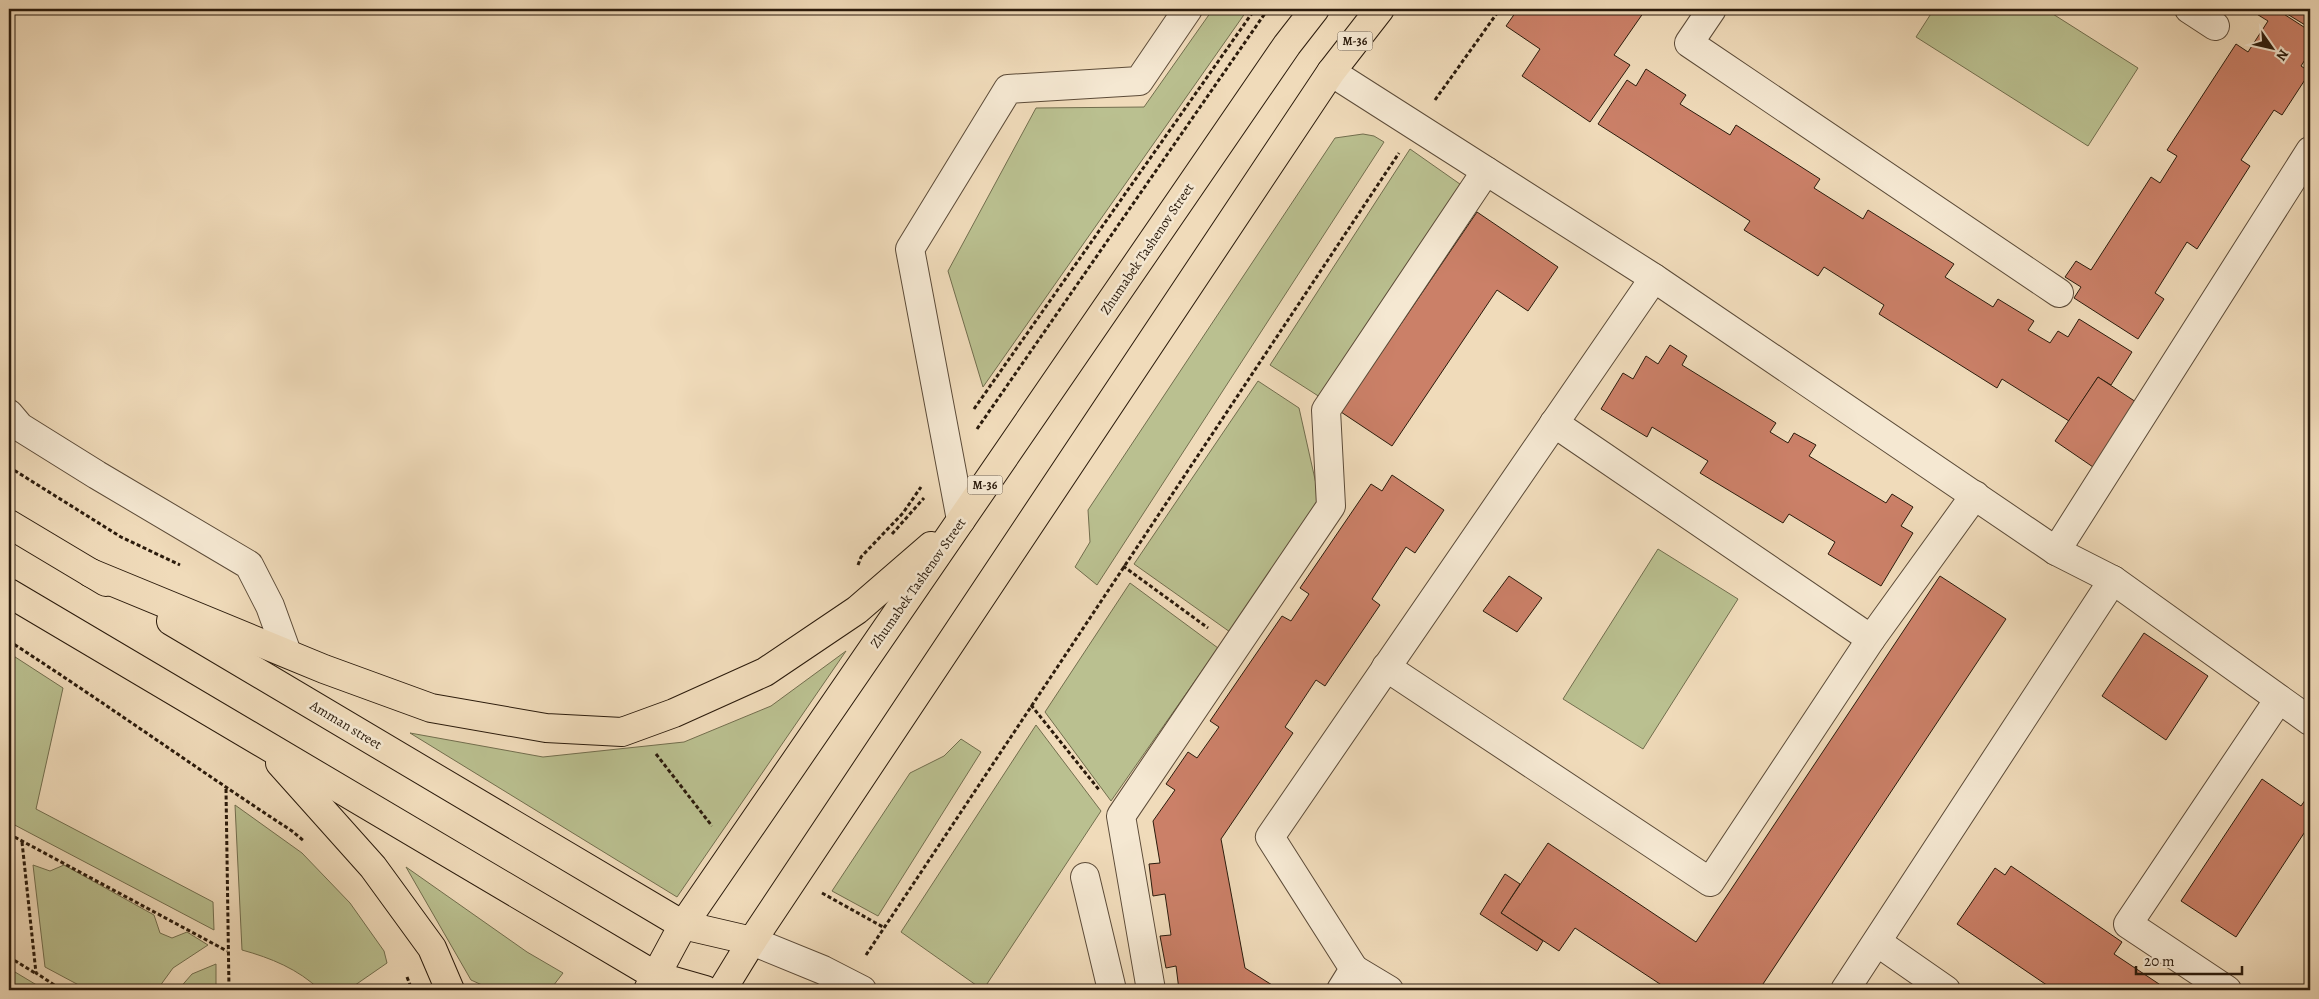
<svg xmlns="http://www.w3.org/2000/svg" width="2319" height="999" viewBox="0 0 2319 999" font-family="Alegreya,serif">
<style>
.green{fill:#bac090;stroke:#726e4e}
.building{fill:#cb8068;stroke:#2b1b0c}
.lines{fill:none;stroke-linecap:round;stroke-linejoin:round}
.minor-casing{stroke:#5c4b38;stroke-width:30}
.major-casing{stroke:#2b1b0c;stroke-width:30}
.path{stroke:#2b1b0c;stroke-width:3;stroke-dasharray:4 2.5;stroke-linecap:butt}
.minor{stroke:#f5e8d2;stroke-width:28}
.major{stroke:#f0dbba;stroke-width:28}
.labels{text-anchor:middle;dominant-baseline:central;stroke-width:5;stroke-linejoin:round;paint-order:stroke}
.shield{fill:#f5e8d2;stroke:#685847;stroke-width:1}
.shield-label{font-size:12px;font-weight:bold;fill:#2b1b0c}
.street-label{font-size:14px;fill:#2b1b0c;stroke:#f5e8d2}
</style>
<rect width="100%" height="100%" fill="#f0dbba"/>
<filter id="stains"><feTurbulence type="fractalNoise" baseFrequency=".004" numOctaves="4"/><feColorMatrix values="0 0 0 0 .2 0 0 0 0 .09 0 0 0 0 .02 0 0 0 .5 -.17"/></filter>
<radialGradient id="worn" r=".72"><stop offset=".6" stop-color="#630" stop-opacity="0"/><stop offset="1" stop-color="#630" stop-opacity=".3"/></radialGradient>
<g class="green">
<polygon points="1213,9 1248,9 983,387 948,271 1036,108 1144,107"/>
<polygon points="1934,9 2045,9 2138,68 2088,146 1916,37"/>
<polygon points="1363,134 1374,136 1384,142 1097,585 1075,567 1090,542 1088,510 1335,138"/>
<polygon points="1410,149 1467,189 1323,399 1270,365"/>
<polygon points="1258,381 1299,408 1321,506 1230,632 1134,564"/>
<polygon points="1658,549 1738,599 1643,749 1563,699"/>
<polygon points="1130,583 1218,648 1111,801 1045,712"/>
<polygon points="846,651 677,897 410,733 543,757 684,742 771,706"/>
<polygon points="9,653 63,688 36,809 213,902 214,930 9,822"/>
<polygon points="1036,725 1101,811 983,990 901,932"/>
<polygon points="961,739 981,752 878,916 832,891 910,773 944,756"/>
<path d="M235,805L302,853L350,903L384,951L387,963L348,990H320C298,969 271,958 242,950Z"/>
<polygon points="33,865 50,871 64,865 154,915 160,933 172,938 187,932 208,945 173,968 157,990 88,990 45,967"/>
<polygon points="406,867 527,952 563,973 550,990 493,990 471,980"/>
<polygon points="216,964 216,990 178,990 192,974"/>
<polygon points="10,969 45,990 13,990"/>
</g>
<g class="building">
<polygon points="1518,9 1646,9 1614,55 1630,65 1590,122 1522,76 1540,49 1506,26"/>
<polygon points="2258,9 2276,9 2310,31 2310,52 2301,66 2310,72 2282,115 2274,110 2241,160 2250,166 2197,249 2187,242 2155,293 2164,299 2138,339 2074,298 2081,287 2065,277 2076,261 2091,270 2151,177 2160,183 2177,156 2167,150 2236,44 2248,52 2268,21 2255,13"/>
<polygon points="2279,9 2310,9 2310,28"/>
<polygon points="1646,69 1686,95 1680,104 1730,135 1736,125 1820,179 1814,188 1863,219 1868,210 1954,264 1945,277 1993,307 1998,299 2034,321 2028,330 2050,343 2058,331 2068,337 2079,319 2132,352 2111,385 2098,377 2069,421 2002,379 1997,388 1879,314 1884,305 1824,267 1818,276 1744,230 1750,221 1598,124 1627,80 1636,86"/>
<polygon points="1477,212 1558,267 1528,311 1497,290 1392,446 1341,412"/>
<polygon points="1670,345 1687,356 1682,365 1776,423 1770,432 1788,443 1794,433 1816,445 1809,456 1886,503 1892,494 1913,507 1901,526 1913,533 1881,586 1828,554 1835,542 1789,514 1783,523 1700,473 1708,461 1652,427 1647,437 1601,409 1623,373 1633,379 1646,356 1658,364"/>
<polygon points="2098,377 2136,402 2093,467 2055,441"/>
<polygon points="1392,475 1444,510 1415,553 1406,547 1372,599 1380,605 1325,686 1316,680 1285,727 1293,733 1221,839 1245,968 1280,990 1179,990 1176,966 1166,968 1160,936 1171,935 1165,894 1153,896 1149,864 1160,863 1153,821 1175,790 1166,784 1188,752 1197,758 1219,727 1210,721 1282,616 1291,621 1309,594 1300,588 1371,484 1382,491"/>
<polygon points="1509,576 1542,598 1517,632 1483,611"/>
<polygon points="1940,576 2006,619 1759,990 1669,990 1575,928 1559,951 1501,913 1548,843 1696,942"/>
<polygon points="2144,633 2208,676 2166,740 2102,696"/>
<polygon points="2262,779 2301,806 2310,793 2310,824 2236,937 2181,901"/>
<polygon points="2011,866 2122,942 2114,954 2168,990 2054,990 1957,924 1995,868 2005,875"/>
<polygon points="1505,874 1520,884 1501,913 1543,941 1537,951 1480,914"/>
</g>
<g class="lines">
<defs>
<g id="minor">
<polyline points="1712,9 1689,43 2059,293"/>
<polyline points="2189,9 2215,26"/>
<polyline points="1331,72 1654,278 2056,551 2310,151"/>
<polyline points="9,414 20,427 97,475 249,565 270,606 287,653"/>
<polyline points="1554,423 1871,639 1975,495"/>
<polyline points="961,520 910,249 1008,89 1139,81 1188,9"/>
<polyline points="2056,551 2113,580 2310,721"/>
<polyline points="1386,667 1710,882 1871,639"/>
<polyline points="1085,877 1112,990"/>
<polyline points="752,941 823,970 862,990"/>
<polyline points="1877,942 1946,990"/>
<polyline points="1354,969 1389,990"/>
<polyline points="1151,990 1121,816 1331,506 1326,410 1486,171"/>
<polyline points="1341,990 1354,969 1270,837 1654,278"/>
<polyline points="1845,990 2113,580"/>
<polyline points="2227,990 2128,924 2279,699"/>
</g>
<g id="major">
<polyline points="9,524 106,582"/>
<polyline points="91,573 324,669 431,708 546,728 622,732 674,713 765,672 857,610 931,546"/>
<polyline points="9,593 656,976 705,990"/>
<polyline points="171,621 683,925 752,941"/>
<polyline points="280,763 373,867 432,948 450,990"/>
<polyline points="648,990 683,925 1287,45 1315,9"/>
<polyline points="722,990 752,941 1331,72 1380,9"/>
</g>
</defs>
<use href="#minor" class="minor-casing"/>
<use href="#major" class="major-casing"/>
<g class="path">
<polyline points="1435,100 1500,9"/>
<polyline points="974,409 1255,9"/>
<polyline points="977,429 1268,9"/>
<polyline points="9,467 121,537 180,565"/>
<polyline points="892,534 924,498"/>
<polyline points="858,565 861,557 903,513 921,487"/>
<polyline points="1123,566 1208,628"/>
<path d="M9,641C105,703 197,769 292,831L304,841"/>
<polyline points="1031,705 1100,791"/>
<polyline points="656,754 712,826"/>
<polyline points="226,789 229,990"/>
<polyline points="9,834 227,951"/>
<polyline points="22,842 36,973 62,990"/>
<polyline points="822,893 883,927"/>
<polyline points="866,955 1399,153"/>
<polyline points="9,957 35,973"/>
<polyline points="407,977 412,990"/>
<polyline points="397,990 410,984"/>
</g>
<use href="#minor" class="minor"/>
<use href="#major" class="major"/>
</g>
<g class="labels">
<g class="shield">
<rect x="1337.5" y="31.5" width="35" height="19" rx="4"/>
<rect x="967.5" y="475.5" width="35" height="19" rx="4"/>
</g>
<g class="shield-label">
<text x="1355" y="41">M-36</text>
<text x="985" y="485">M-36</text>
</g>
<g class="street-label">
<text transform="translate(1147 249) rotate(-56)">Zhumabek Tashenov Street</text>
<text transform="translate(918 583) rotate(-55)">Zhumabek Tashenov Street</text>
<text transform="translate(346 725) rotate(31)">Amman street</text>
</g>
</g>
<rect width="2319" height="999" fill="none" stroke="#f0dbba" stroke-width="30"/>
<rect x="10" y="10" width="2299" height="979" fill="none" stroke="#2b1b0c" stroke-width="2.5"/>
<rect x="15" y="15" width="2289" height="969" fill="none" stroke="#2b1b0c"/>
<g transform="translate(2272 48) rotate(124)" stroke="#f5e8d2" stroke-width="4" paint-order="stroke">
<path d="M0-4L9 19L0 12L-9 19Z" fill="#2b1b0c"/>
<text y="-8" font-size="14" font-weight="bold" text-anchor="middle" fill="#2b1b0c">N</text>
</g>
<path d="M2136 966v8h106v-8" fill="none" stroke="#2b1b0c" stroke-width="2.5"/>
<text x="2144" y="966" font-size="15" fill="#2b1b0c" stroke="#f5e8d2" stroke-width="4" paint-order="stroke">20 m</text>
<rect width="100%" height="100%" filter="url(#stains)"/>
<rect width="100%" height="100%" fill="url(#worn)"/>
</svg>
